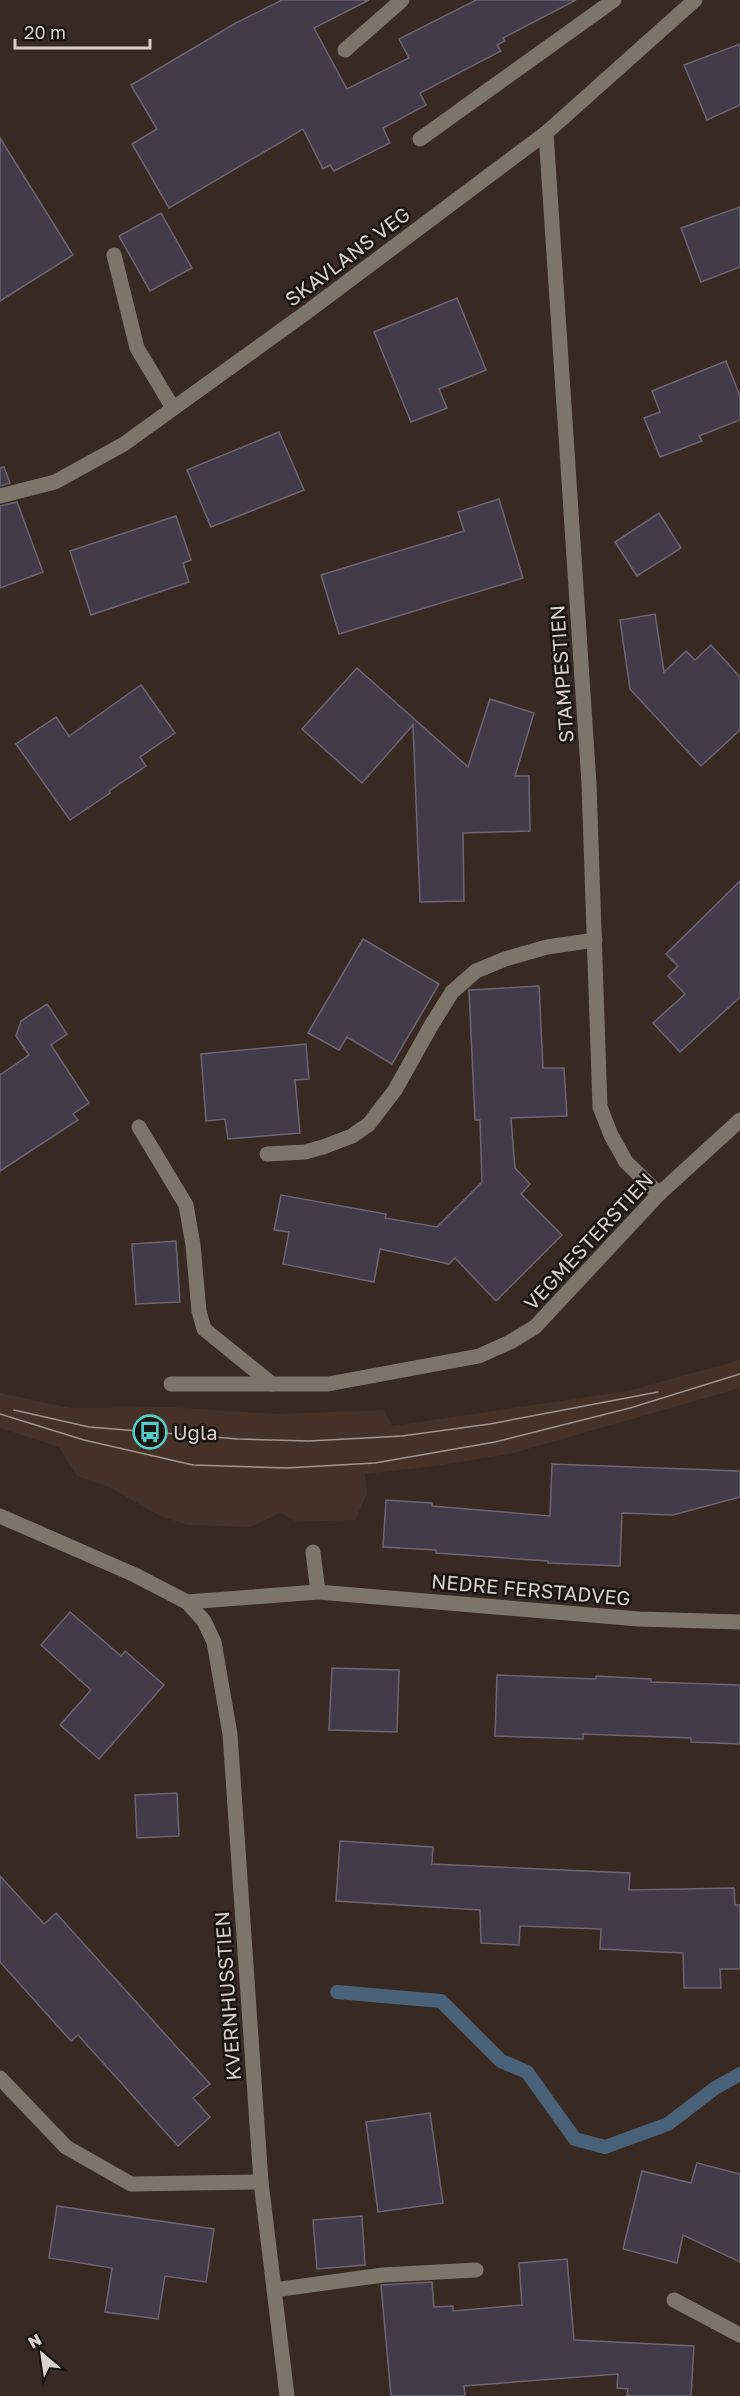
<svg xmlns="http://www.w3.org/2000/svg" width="740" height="2396" viewBox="0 0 740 2396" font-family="'Golos Text',sans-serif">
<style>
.built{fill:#463126}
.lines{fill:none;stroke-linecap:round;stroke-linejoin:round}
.stream{stroke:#496279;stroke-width:14}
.building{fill:#433b49;stroke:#6d6574;stroke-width:1.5}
.minor{stroke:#7e7569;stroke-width:15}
.tram{stroke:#a19690;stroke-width:1.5}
.labels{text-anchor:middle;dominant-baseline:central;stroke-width:5;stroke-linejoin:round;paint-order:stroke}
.street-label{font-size:20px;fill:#dad0cb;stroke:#1a1410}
.poi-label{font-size:20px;fill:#dad0cb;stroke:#1a1410;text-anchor:start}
</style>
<rect width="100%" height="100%" fill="#382922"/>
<polygon class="built" points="740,1360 740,1388 514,1453 436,1466 365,1474 367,1494 355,1520 297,1522 280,1513 250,1527 188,1525 160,1516 107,1486 77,1476 59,1447 0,1428 0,1393 70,1408 171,1407 276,1414 384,1410 392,1426 627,1391"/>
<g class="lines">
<polyline class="stream" points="337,1992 441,2001 501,2061 527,2072 575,2139 605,2147 668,2124 715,2088 740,2074"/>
</g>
<g class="building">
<polygon points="282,0 369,0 314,28 347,89 409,58 399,39 476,0 576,0 503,38 505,41 497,45 501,51 420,93 426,105 383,128 390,143 334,171 330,165 323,169 303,129 169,208 132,144 157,129 131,85 236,23"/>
<polygon points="740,44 740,105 707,120 684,65"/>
<polygon points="0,138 73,255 0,301"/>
<polygon points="740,207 740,267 701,282 681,228"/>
<polygon points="161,213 192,268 150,291 119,236"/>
<polygon points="457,298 486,370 439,389 447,408 411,422 374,332"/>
<polygon points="726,361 740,396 740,420 699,436 702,441 660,457 644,418 660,412 652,391"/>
<polygon points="279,432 304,490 211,527 187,470"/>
<polygon points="4,467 10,483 0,486 0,468"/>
<polygon points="499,499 523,578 339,634 321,575 464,531 458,512"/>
<polygon points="17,502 43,572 0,588 0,506"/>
<polygon points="659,513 681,548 637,576 615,542"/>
<polygon points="176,516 191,560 183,563 189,582 91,615 70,551"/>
<polygon points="655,614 664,672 686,651 695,660 711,645 740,677 740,730 701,766 630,689 620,620"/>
<polygon points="357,668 468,767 490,699 534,713 515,776 529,776 530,831 463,833 464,901 420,902 413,725 362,783 302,729"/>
<polygon points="141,685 175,733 140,757 146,766 109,791 110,793 70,820 16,744 56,717 69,736"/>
<polygon points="740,881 740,997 680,1052 653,1023 685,994 668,976 678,966 666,954"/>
<polygon points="363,939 439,984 392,1064 347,1037 339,1050 308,1033"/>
<polygon points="539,986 543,1068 564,1068 567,1116 511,1118 515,1168 530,1184 521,1194 562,1235 496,1301 455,1258 449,1264 380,1249 374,1282 283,1264 289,1232 274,1230 281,1195 386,1214 385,1218 437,1227 482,1182 480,1120 475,1120 469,990"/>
<polygon points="47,1004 67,1034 51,1045 89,1103 73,1114 78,1120 0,1171 0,1075 29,1055 16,1036 21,1021"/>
<polygon points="306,1044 309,1079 295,1080 300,1133 228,1139 225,1119 206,1121 201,1054"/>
<polygon points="176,1241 180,1302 136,1304 132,1244"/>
<polygon points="552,1464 740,1471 740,1497 673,1515 622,1513 620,1566 548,1563 548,1561 436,1553 436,1550 383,1547 386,1500 432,1503 432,1506 550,1516"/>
<polygon points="70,1612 121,1656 125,1651 164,1685 99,1759 60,1725 91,1690 41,1645"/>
<polygon points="332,1668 399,1670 397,1732 329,1730"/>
<polygon points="497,1675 596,1679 596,1676 651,1679 651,1682 740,1685 740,1744 691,1742 691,1738 583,1734 583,1739 495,1736"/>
<polygon points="177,1793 179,1836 137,1838 135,1795"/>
<polygon points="340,1841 433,1847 432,1864 630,1873 629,1890 734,1888 735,1905 740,1905 740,1969 720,1969 721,1988 684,1988 683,1953 600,1949 601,1929 520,1926 519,1945 481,1943 480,1910 336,1901"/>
<polygon points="0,1876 44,1924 56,1913 210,2084 193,2098 210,2117 178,2146 78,2035 71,2041 0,1962"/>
<polygon points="430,2113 443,2203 378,2212 366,2122"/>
<polygon points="697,2163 740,2174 740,2262 683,2235 677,2263 623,2249 642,2171 691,2183"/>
<polygon points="57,2206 214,2229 206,2282 165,2276 158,2319 105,2312 112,2268 49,2258"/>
<polygon points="362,2216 365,2265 317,2269 313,2220"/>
<polygon points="567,2259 574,2340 694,2346 691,2396 627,2396 628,2389 617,2388 618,2374 464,2386 465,2396 391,2396 381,2285 432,2282 434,2307 453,2306 453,2311 522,2305 519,2263"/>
</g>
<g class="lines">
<g class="minor">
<polyline points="345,50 402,0"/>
<polyline points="546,133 589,784 600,1107 611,1135 626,1162 659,1194"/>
<polyline points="420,139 614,0"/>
<polyline points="114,255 137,348 173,408"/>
<polyline points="0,496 55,482 124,444 307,312 546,133 695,0"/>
<polyline points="139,1127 186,1205 193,1245 199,1311 204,1329 272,1384"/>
<polyline points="267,1154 305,1152 323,1147 352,1136 369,1124 395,1090 432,1024 452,992 476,971 505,959 547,947 595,940"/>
<polyline points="171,1384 328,1384 479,1356 510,1342 535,1327 659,1194 740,1120"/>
<polyline points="0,1516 135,1575 187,1602 318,1592"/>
<polyline points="313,1552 318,1592 639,1619 740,1622"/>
<polyline points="187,1602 204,1621 214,1642 230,1734 261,2182 287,2396"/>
<polyline points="0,2078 66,2147 131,2184 261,2182"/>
<polyline points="274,2290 383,2275 476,2270"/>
<polyline points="674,2300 740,2335"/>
</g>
<g class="tram">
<polyline points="14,1410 89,1427 238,1439 309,1441 402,1436 490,1424 658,1392"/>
<polyline points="0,1414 84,1440 193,1465 286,1468 375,1463 495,1442 630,1408 740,1374"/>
</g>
</g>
<defs>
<symbol id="bus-ring" viewBox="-11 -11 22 22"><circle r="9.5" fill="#1a1410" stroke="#53cdca" stroke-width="1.5"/><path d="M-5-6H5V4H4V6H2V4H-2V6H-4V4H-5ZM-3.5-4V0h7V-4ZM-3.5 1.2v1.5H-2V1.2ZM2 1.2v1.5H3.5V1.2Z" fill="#53cdca"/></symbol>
</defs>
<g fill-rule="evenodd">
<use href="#bus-ring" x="131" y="1413" width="38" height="38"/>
</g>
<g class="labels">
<g class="street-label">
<text transform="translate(347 256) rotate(-37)">SKAVLANS VEG</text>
<text transform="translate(561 674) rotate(-94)">STAMPESTIEN</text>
<text transform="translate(588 1241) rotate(-47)">VEGMESTERSTIEN</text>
<text transform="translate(531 1589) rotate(5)">NEDRE FERSTADVEG</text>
<text transform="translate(227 1996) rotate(-94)">KVERNHUSSTIEN</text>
</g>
<g class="poi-label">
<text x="173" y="1432">Ugla</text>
</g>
</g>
<g transform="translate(42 2354) rotate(331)" stroke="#1a1410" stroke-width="4.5" paint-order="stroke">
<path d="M0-4.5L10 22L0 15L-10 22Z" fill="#dad0cb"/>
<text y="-9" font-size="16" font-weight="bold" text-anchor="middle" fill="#dad0cb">N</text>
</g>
<path d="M15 39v9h135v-9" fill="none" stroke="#dad0cb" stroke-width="3"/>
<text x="24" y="39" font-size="18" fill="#dad0cb" stroke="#1a1410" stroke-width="4.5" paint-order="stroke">20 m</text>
</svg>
